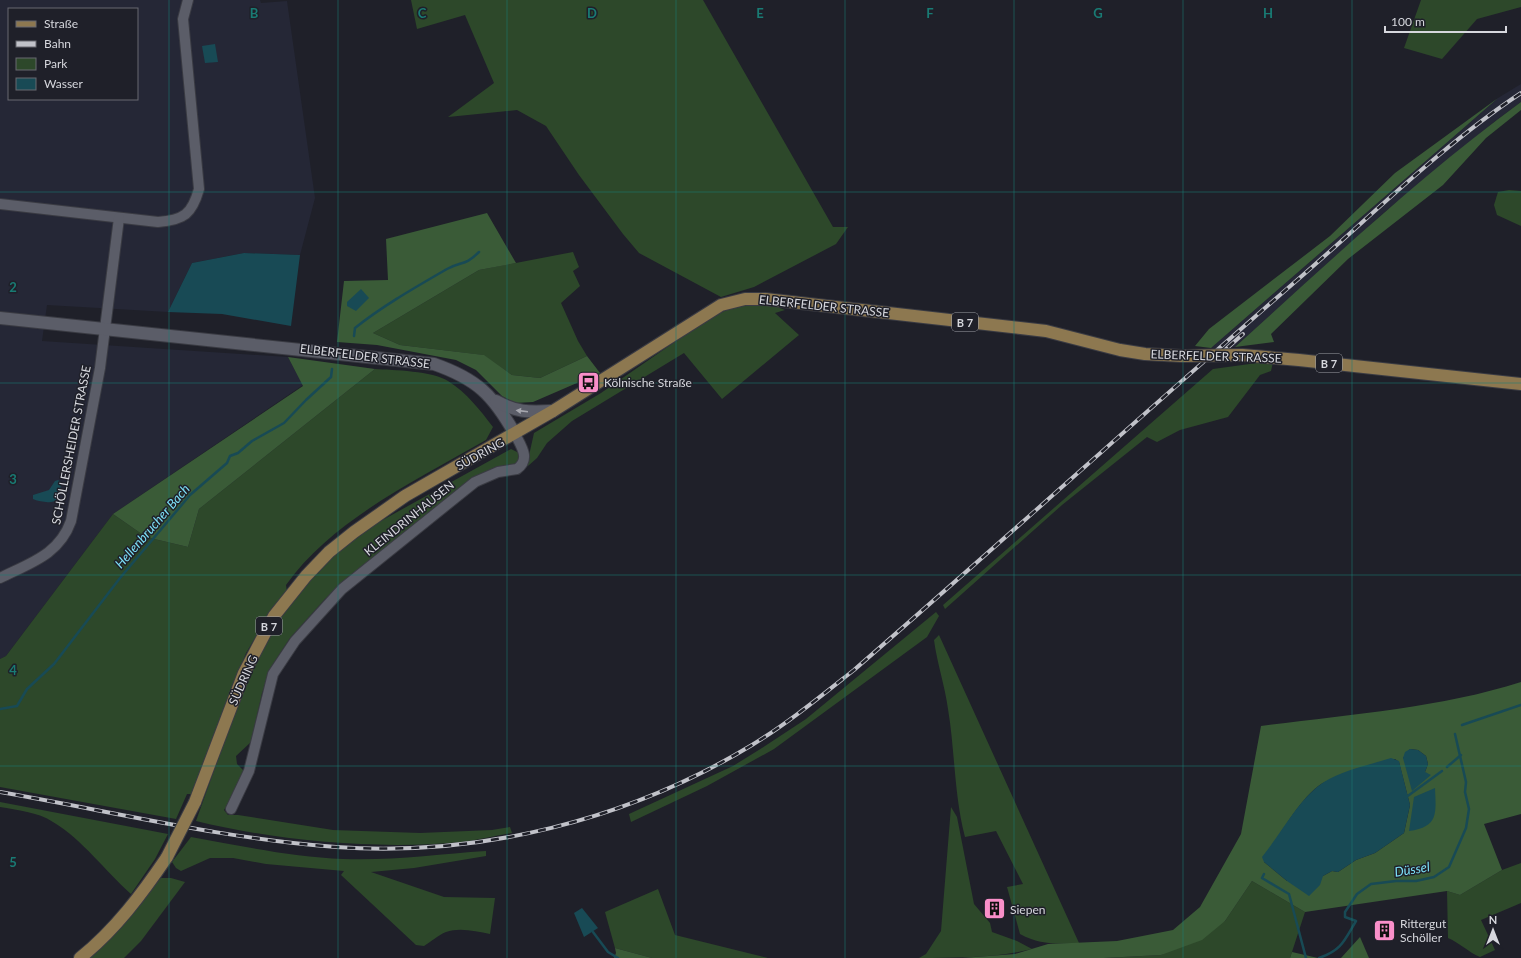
<svg xmlns="http://www.w3.org/2000/svg" width="1521" height="958" viewBox="0 0 1521 958" font-family="Lato,sans-serif">
<style>
.built{fill:#252736;fill-rule:evenodd}
.green{fill:#2d482a}
.forest{fill:#3a5b37;fill-rule:evenodd}
.water{fill:#184a55}
.lines{fill:none;stroke-linecap:round;stroke-linejoin:round}
.stream{stroke:#184a55;stroke-width:2.5}
.minor-casing{stroke:#3a3b43;stroke-width:12}
.tertiary-casing{stroke:#3a3b43;stroke-width:14}
.primary-casing{stroke:#3a3b43;stroke-width:14}
.minor{stroke:#5b5d68;stroke-width:10}
.tertiary{stroke:#5b5d68;stroke-width:12}
.primary{stroke:#8d7850;stroke-width:12}
.rail-casing{stroke:#c1c2c9;stroke-width:4}
.rail{stroke:#1f2029;stroke-width:2.5;stroke-dasharray:8;stroke-linecap:butt}
.primary-bridge-casing{stroke:#3a3b43;stroke-width:14;stroke-linecap:butt}
.primary-bridge{stroke:#8d7850;stroke-width:12}
.oneway{fill:#a5a6ae}
.grid{fill:none;stroke:#197b74;stroke-width:1;stroke-opacity:0.55}
.labels{text-anchor:middle;dominant-baseline:central;stroke-width:3;stroke-linejoin:round;paint-order:stroke}
.shield{fill:#1f2029;stroke:#9fa0a7;stroke-width:1}
.shield-label{font-size:11px;font-weight:bold;fill:#d6d7dd}
.street-label{font-size:12px;fill:#d6d7dd;stroke:#1f2029}
.poi-label{font-size:12px;fill:#d6d7dd;stroke:#1f2029;text-anchor:start}
.water-label{font-size:13px;font-style:italic;fill:#7de1f8;stroke:#1f2029}
.grid-label{font-size:13px;text-anchor:middle;font-weight:bold;fill:#197b74;stroke:#1f2029;stroke-width:3;stroke-linejoin:round;paint-order:stroke}
</style>
<rect width="100%" height="100%" fill="#1f2029"/>
<g class="built">
<path d="M0,0H260L261,3L287,1L315,198L300,255L244,253L192,263L168,312L47,305L42,341L288,357L303,385L113,514L6,656L0,659ZM9,9H137V99H9Z"/>
<polygon points="1521,84 1521,102 1494,122 1387,210 1235,347 1211,348 1498,98"/>
</g>
<g class="green">
<polygon points="411,0 703,0 833,227 848,227 836,244 754,287 721,297 639,253 623,234 579,175 546,126 517,110 448,117 494,83 465,15 417,29"/>
<polygon points="1421,0 1521,0 1521,7 1477,19 1442,59 1404,48"/>
<polygon points="1509,190 1521,191 1521,226 1497,215 1494,205 1498,192"/>
<polygon points="573,252 579,267 573,271 580,286 561,303 578,341 587,356 540,378 512,375 483,355 400,345 373,333 479,270"/>
<polygon points="753,304 772,305 785,310 775,313 799,335 722,399 684,353 572,421 547,443 537,458 528,466 528,460 534,433 601,393 705,321 730,308"/>
<polygon points="1273,362 1271,371 1260,375 1228,417 1180,430 1157,442 1147,437 1062,505 945,609 943,605 1213,369 1257,363"/>
<path d="M375,369C393,370 433,371 448,381C467,393 480,410 493,427L486,440C418,479 332,520 286,585L287,592L267,618L246,653L192,794H187L176,819L0,787V659L6,656L113,514L146,537L188,547L199,509Z"/>
<path d="M511,449L519,453V460L513,466L501,467L355,572L325,599L290,638L273,664L262,693L251,742L236,756L237,764L245,772L234,796L224,810L228,815H238L333,830L420,833L492,830L510,827L512,833C495,836 478,840 461,842C377,850 278,841 196,821L245,683L274,627L309,580L334,553L361,532Z"/>
<polygon points="936,612 939,616 927,637 774,749 707,786 631,822 629,814 733,766 765,746 806,719"/>
<path d="M939,635L1079,943C1057,944 1040,945 1020,934L1007,887L1023,884L996,831L965,837C954,795 955,751 948,709C945,686 937,663 934,640Z"/>
<path d="M0,802L168,834L155,859L131,894C105,871 83,840 53,822C38,812 17,810 0,807Z"/>
<path d="M951,807L957,817L974,904L990,923L992,932L1017,941L1032,949C997,958 957,958 919,958L926,954L941,931Z"/>
<path d="M191,837C241,846 292,857 343,859C390,861 439,854 486,851V856L414,868L371,872L444,897L495,898L490,934C476,931 459,927 446,932C438,935 431,942 424,946L416,945L341,875L344,871L266,864L233,858H210L181,871L176,868L172,862Z"/>
<path d="M1521,863V903L1481,920L1495,950L1480,957C1468,952 1460,943 1448,938L1447,891L1460,895L1502,870Z"/>
<polygon points="161,878 171,878 185,882 141,941 124,958 87,958"/>
<polygon points="1252,881 1305,912 1290,958 1104,958 1161,955 1225,921"/>
<polygon points="658,889 675,935 768,958 652,958 615,948 605,912"/>
</g>
<g class="forest">
<polygon points="1498,98 1211,348 1195,346 1209,329 1330,236 1395,173"/>
<path d="M1521,102V110L1486,138L1443,185L1348,259L1271,334L1274,342L1235,347C1328,263 1420,176 1521,102Z"/>
<polygon points="487,213 516,263 479,270 373,333 400,345 484,355 512,375 540,378 587,356 600,373 533,402 515,403 502,396 476,370 456,360 377,345 337,342 344,281 388,280 386,239"/>
<polygon points="288,357 375,369 199,509 188,547 146,537 113,514 303,386"/>
<path d="M1521,682V814L1484,824L1502,870L1460,895L1447,891L1305,912L1252,881L1225,921L1202,940L1161,955L1104,958H962L1015,954L1048,944L1117,941L1173,930L1200,907L1241,834L1261,726C1345,715 1440,708 1521,682ZM1410,749L1418,750L1426,756L1428,764L1425,772L1430,775L1403,758ZM1395,759L1399,762L1410,805L1404,833L1375,853L1356,860L1338,872L1332,871L1323,876L1287,881L1264,862C1275,841 1304,791 1325,782C1347,772 1372,766 1395,759Z"/>
<polygon points="1360,937 1369,958 1341,958"/>
<polygon points="615,948 652,958 614,958 616,953"/>
<polygon points="1292,952 1318,958 1290,958"/>
</g>
<g class="water">
<polygon points="215,44 218,62 205,63 202,46"/>
<polygon points="244,253 300,255 291,326 222,314 168,312 192,263"/>
<polygon points="361,289 369,298 356,311 347,306 347,302"/>
<path d="M58,480L61,482C60,493 60,504 46,502C41,501 37,501 33,499V495L49,490L55,481Z"/>
<polygon points="1410,749 1418,750 1426,756 1428,764 1425,772 1431,775 1412,791 1403,758 1405,752"/>
<path d="M1391,758L1399,761L1410,805L1404,833L1375,853L1356,860L1338,872L1332,871L1323,876L1320,885L1309,896L1287,881L1264,862L1262,857C1281,834 1299,798 1324,782C1344,770 1369,765 1391,758Z"/>
<path d="M1435,788C1436,813 1439,827 1409,831L1414,797Z"/>
<polygon points="582,908 598,928 584,937 574,913"/>
</g>
<g class="lines">
<g class="stream">
<path d="M354,336L355,328C384,305 416,287 447,269C462,261 465,266 479,252"/>
<polyline points="0,709 17,706 27,689 54,664 120,578 190,495 227,463 230,456 238,453 252,441 284,423 306,400 331,377 332,369"/>
<polyline points="1462,725 1521,705"/>
<polyline points="1447,767 1461,755"/>
<polyline points="1405,798 1442,771"/>
<polyline points="1264,874 1262,878 1289,894 1306,958"/>
<polyline points="593,932 608,952 618,958"/>
<path d="M1319,958C1342,950 1344,941 1356,921L1345,917V912L1357,894L1371,884L1396,881H1416L1434,877L1449,867L1466,828L1469,809L1465,792L1466,782L1455,734"/>
</g>
<defs>
<g id="minor">
<path d="M0,204L158,222C184,220 192,214 199,189L183,19L188,0"/>
<path d="M0,578C30,563 59,555 71,521L100,368L119,218"/>
<path d="M231,809L249,771L273,674L295,641L342,589L475,482L498,472L517,469C531,459 521,446 515,434"/>
</g>
<g id="tertiary">
<path d="M0,318L434,364C477,379 493,395 515,434"/>
<path d="M496,401C518,413 529,412 553,411"/>
</g>
<g id="primary">
<polyline points="1242,355 1299,360 1521,384"/>
<polyline points="195,802 244,673 274,616 306,576 329,552 354,532 405,496 553,411 721,305 745,299 765,299 1046,331 1120,350 1145,354 1183,356"/>
<path d="M80,958C115,930 142,894 167,857"/>
</g>
</defs>
<use href="#minor" class="minor-casing"/>
<use href="#tertiary" class="tertiary-casing"/>
<use href="#primary" class="primary-casing"/>
<use href="#minor" class="minor"/>
<use href="#tertiary" class="tertiary"/>
<use href="#primary" class="primary"/>
<defs>
<g id="rail">
<polyline points="1216,358 1243,334"/>
<path d="M0,792C110,811 224,839 336,847C480,857 628,820 752,745C788,723 821,696 854,670C1005,539 1153,405 1303,275C1373,214 1444,144 1521,93"/>
</g>
</defs>
<use href="#rail" class="rail-casing"/>
<use href="#rail" class="rail"/>
<defs>
<g id="primary-bridge">
<polyline points="1183,356 1242,355"/>
<polyline points="167,857 195,802"/>
</g>
</defs>
<use href="#primary-bridge" class="primary-bridge-casing"/>
<use href="#primary-bridge" class="primary-bridge"/>
</g>
<defs><path id="oneway-solid" d="M-6-.8H1V-3.2L6.5 0L1 3.2V.8H-6Z"/></defs>
<use class="oneway" href="#oneway-solid" transform="translate(522 411) rotate(-173)"/>
<path class="grid" d="M169,0V958M338,0V958M507,0V958M676,0V958M845,0V958M1014,0V958M1183,0V958M1352,0V958M0,192H1521M0,383H1521M0,575H1521M0,766H1521"/>
<defs>
<symbol id="bus-square" viewBox="-11 -11 22 22"><rect x="-9" y="-9" width="18" height="18" rx="4" fill="#f98fc9" stroke="#1f2029"/><path d="M-5-6H5V4H4V6H2V4H-2V6H-4V4H-5ZM-3.5-4V0h7V-4ZM-3.5 1.2v1.5H-2V1.2ZM2 1.2v1.5H3.5V1.2Z" fill="#111"/></symbol>
<symbol id="building-square" viewBox="-11 -11 22 22"><rect x="-9" y="-9" width="18" height="18" rx="4" fill="#f98fc9" stroke="#1f2029"/><path d="M-4-6H4V6H1V3H-1V6H-4ZM-2.5-4.3h1.7v1.8h-1.7ZM.8-4.3h1.7v1.8H.8ZM-2.5-1h1.7V.8h-1.7ZM.8-1h1.7V.8H.8Z" fill="#111"/></symbol>
</defs>
<g fill-rule="evenodd">
<use href="#bus-square" x="576" y="370" width="25" height="25"/>
<use href="#building-square" x="982" y="896" width="25" height="25"/>
<use href="#building-square" x="1372" y="918" width="25" height="25"/>
</g>
<g class="labels">
<g class="shield">
<rect x="952" y="313" width="26" height="18" rx="3"/>
<rect x="1316" y="354" width="26" height="18" rx="3"/>
<rect x="256" y="617" width="26" height="18" rx="3"/>
</g>
<g class="shield-label">
<text x="965" y="322">B 7</text>
<text x="1329" y="363">B 7</text>
<text x="269" y="626">B 7</text>
</g>
<g class="street-label">
<text transform="translate(824 306) rotate(6)">ELBERFELDER STRASSE</text>
<text transform="translate(365 356) rotate(7)">ELBERFELDER STRASSE</text>
<text transform="translate(1216 356) rotate(2)">ELBERFELDER STRASSE</text>
<text transform="translate(71 445) rotate(-79)">SCHÖLLERSHEIDER STRASSE</text>
<text transform="translate(480 454) rotate(-29)">SÜDRING</text>
<text transform="translate(409 518) rotate(-39)">KLEINDRINHAUSEN</text>
<text transform="translate(243 680) rotate(-66)">SÜDRING</text>
</g>
<g class="poi-label">
<text x="604" y="382">Kölnische Straße</text>
<text x="1010" y="909">Siepen</text>
<text x="1400" y="923">Rittergut<tspan x="1400" dy="14">Schöller</tspan></text>
</g>
<g class="water-label">
<text transform="translate(152 526) rotate(-49)">Hellenbrucher Bach</text>
<text transform="translate(1412 869) rotate(-9)">Düssel</text>
</g>
</g>
<g class="grid-label">
<text x="254" y="18">B</text>
<text x="422" y="18">C</text>
<text x="592" y="18">D</text>
<text x="760" y="18">E</text>
<text x="930" y="18">F</text>
<text x="1098" y="18">G</text>
<text x="1268" y="18">H</text>
<text x="13" y="292">2</text>
<text x="13" y="484">3</text>
<text x="13" y="675">4</text>
<text x="13" y="867">5</text>
</g>
<rect x="8" y="8" width="130" height="92" fill="#1f2029" stroke="#686971"/>
<rect x="16" y="21" width="20" height="6" fill="#8d7850" stroke="#686971"/>
<text x="44" y="28" font-size="12" fill="#d6d7dd">Straße</text>
<rect x="16" y="41" width="20" height="6" fill="#c1c2c9" stroke="#686971"/>
<text x="44" y="48" font-size="12" fill="#d6d7dd">Bahn</text>
<rect x="16" y="58" width="20" height="12" fill="#2d482a" stroke="#686971"/>
<text x="44" y="68" font-size="12" fill="#d6d7dd">Park</text>
<rect x="16" y="78" width="20" height="12" fill="#184a55" stroke="#686971"/>
<text x="44" y="88" font-size="12" fill="#d6d7dd">Wasser</text>
<g transform="translate(1493 930)" stroke="#1f2029" stroke-width="3" paint-order="stroke">
<path d="M0-3L7 15L0 10L-7 15Z" fill="#d6d7dd"/>
<text y="-6" font-size="11" font-weight="bold" text-anchor="middle" fill="#d6d7dd">N</text>
</g>
<path d="M1385 26v6h121v-6" fill="none" stroke="#d6d7dd" stroke-width="2"/>
<text x="1391" y="26" font-size="12" fill="#d6d7dd" stroke="#1f2029" stroke-width="3" paint-order="stroke">100 m</text>
</svg>
